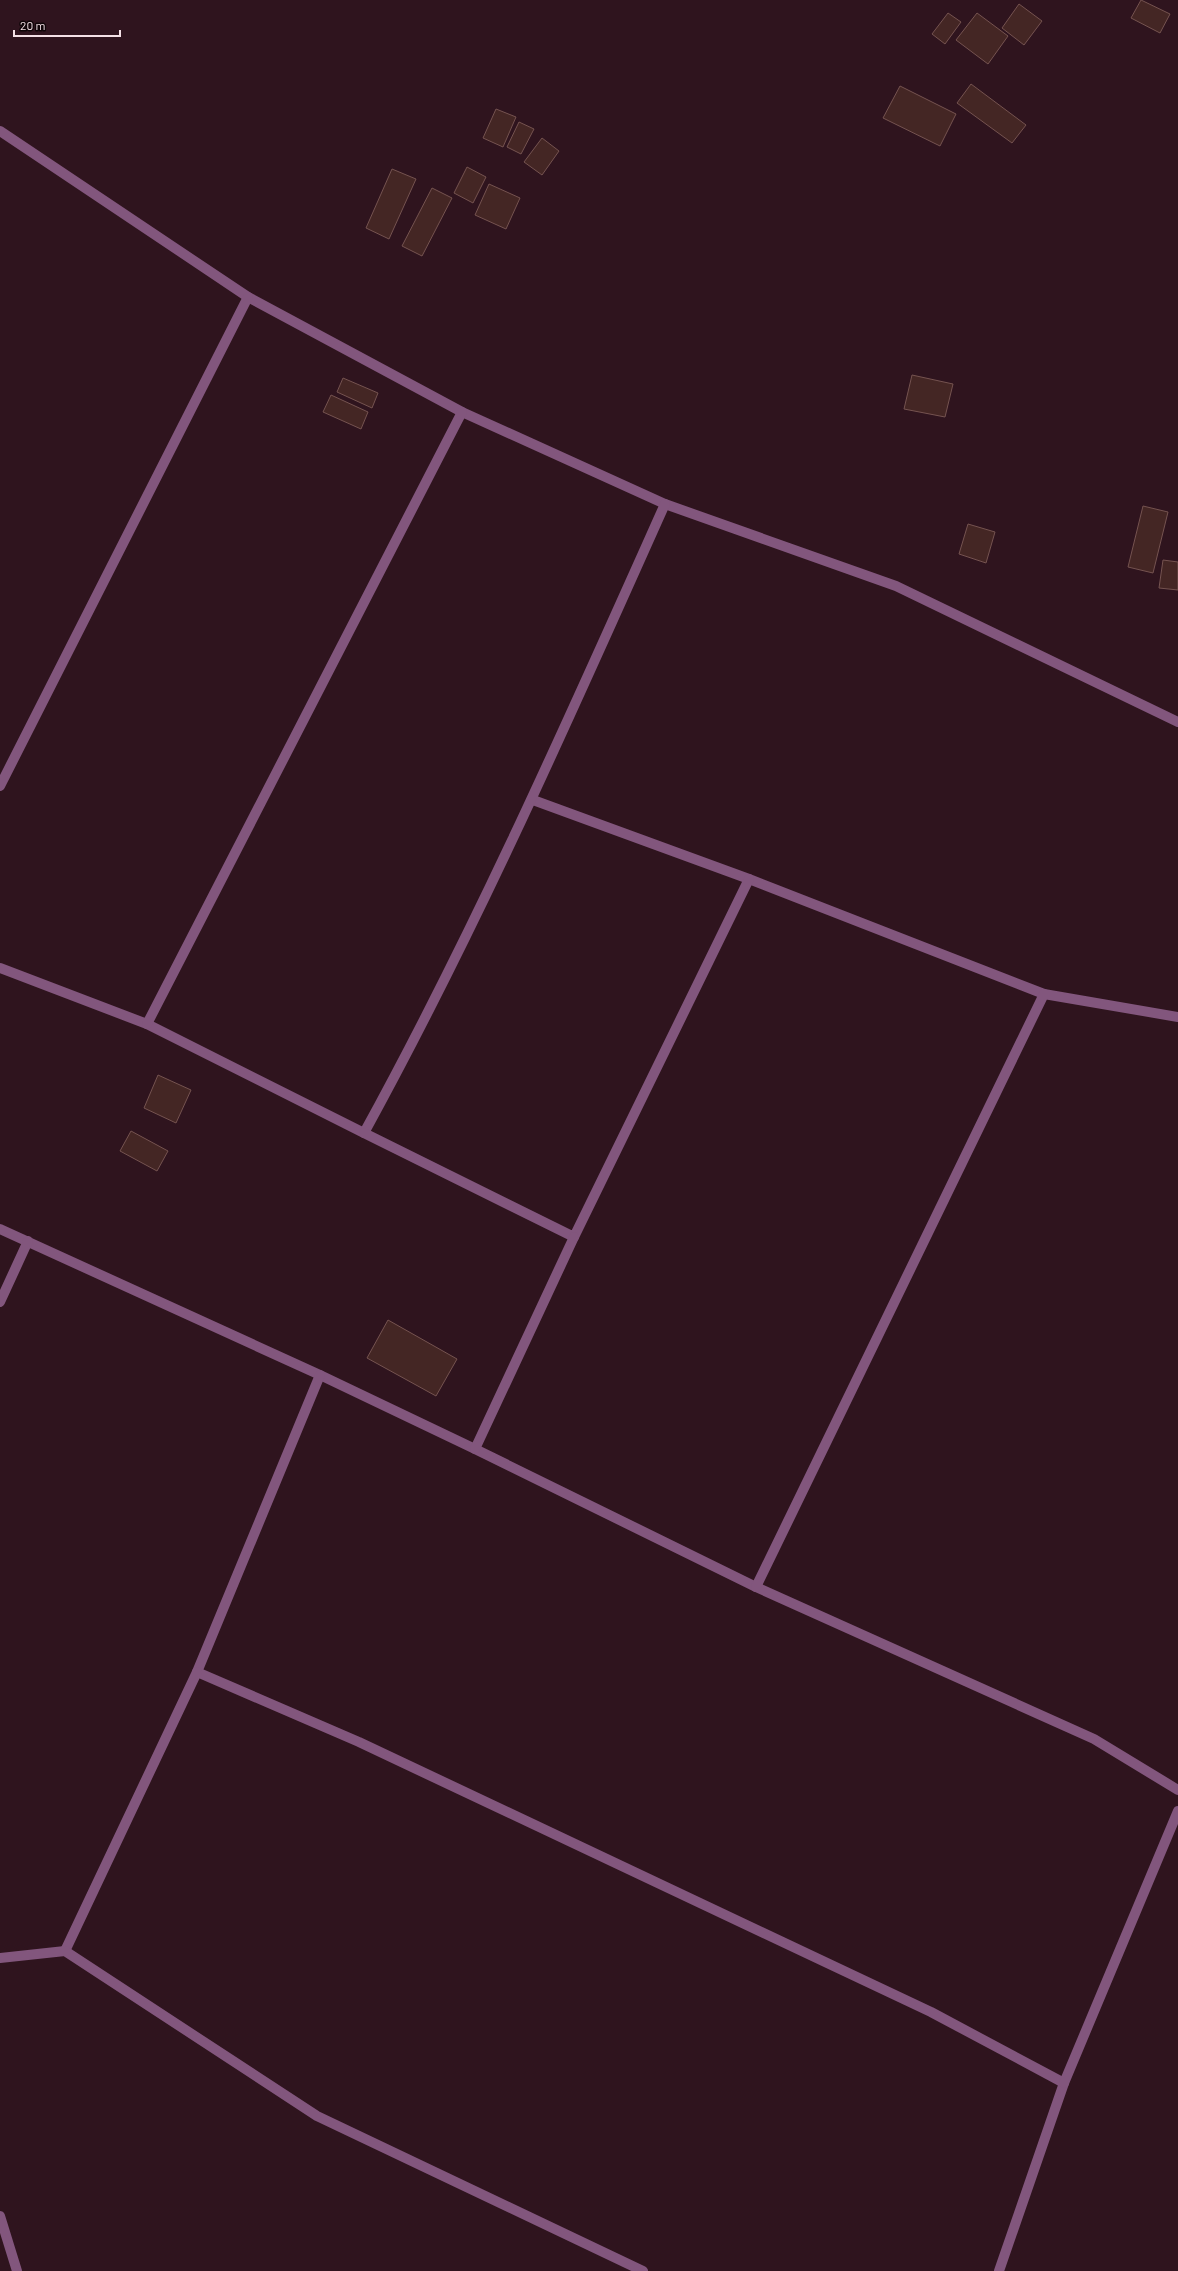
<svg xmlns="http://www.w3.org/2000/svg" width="1178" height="2271" viewBox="0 0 1178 2271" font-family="Barlow,sans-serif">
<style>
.building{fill:#442624;stroke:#755350}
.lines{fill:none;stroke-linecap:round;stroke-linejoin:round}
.minor{stroke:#82567d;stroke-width:10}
</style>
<rect width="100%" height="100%" fill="#2f141e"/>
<g class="building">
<polygon points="1141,0 1170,14 1160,33 1131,18"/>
<polygon points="1019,4 1042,21 1024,45 1002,28"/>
<polygon points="948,13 961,22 945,44 932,34"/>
<polygon points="977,13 1008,36 988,64 956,40"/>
<polygon points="971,84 1026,125 1012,143 957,103"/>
<polygon points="900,86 956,114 940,146 883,118"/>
<polygon points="496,109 516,117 503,147 483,138"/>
<polygon points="519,122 534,129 521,154 507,147"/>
<polygon points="542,138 559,151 542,175 524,162"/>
<polygon points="467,167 486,177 473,203 454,193"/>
<polygon points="392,169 416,179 389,239 366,228"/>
<polygon points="489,184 520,198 506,229 475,215"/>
<polygon points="432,188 452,198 422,256 402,246"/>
<polygon points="912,375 953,384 945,417 904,409"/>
<polygon points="343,378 378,393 372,408 337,392"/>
<polygon points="331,395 368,412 361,429 323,412"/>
<polygon points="1143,506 1168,512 1153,573 1128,567"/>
<polygon points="968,524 995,532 986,563 959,554"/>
<polygon points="1163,560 1178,562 1178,590 1159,588"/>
<polygon points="158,1075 191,1090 176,1123 144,1108"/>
<polygon points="131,1131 168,1151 157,1171 120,1151"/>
<polygon points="388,1320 457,1359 436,1396 367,1358"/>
</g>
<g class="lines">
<g class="minor">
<polyline points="0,131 248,297 462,412 665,504 896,586 1178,722"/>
<polyline points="0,786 248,297"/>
<polyline points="533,800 749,879 1044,994"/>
<path d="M0,968L147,1024L364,1133C476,929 570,716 665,504"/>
<polyline points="147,1024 462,412"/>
<polyline points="364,1133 574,1237 749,879"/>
<polyline points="0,1229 320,1375 475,1449 756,1587 1094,1739 1178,1790"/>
<polyline points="0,1302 28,1241"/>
<polyline points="320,1375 197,1672 359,1742 931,2012 1064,2083 999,2271"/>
<polyline points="475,1449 574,1237"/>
<polyline points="756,1587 1044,994 1178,1017"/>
<polyline points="65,1951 197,1672"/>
<polyline points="0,1958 65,1951 317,2116 643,2271"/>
<polyline points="1064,2083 1178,1811"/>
<polyline points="0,2216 17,2271"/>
</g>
</g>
<path d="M14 30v6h106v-6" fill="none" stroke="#f4e0e6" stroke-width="2"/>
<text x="20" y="30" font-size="12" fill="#f4e0e6" stroke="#0f0508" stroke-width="3" paint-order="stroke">20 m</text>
</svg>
